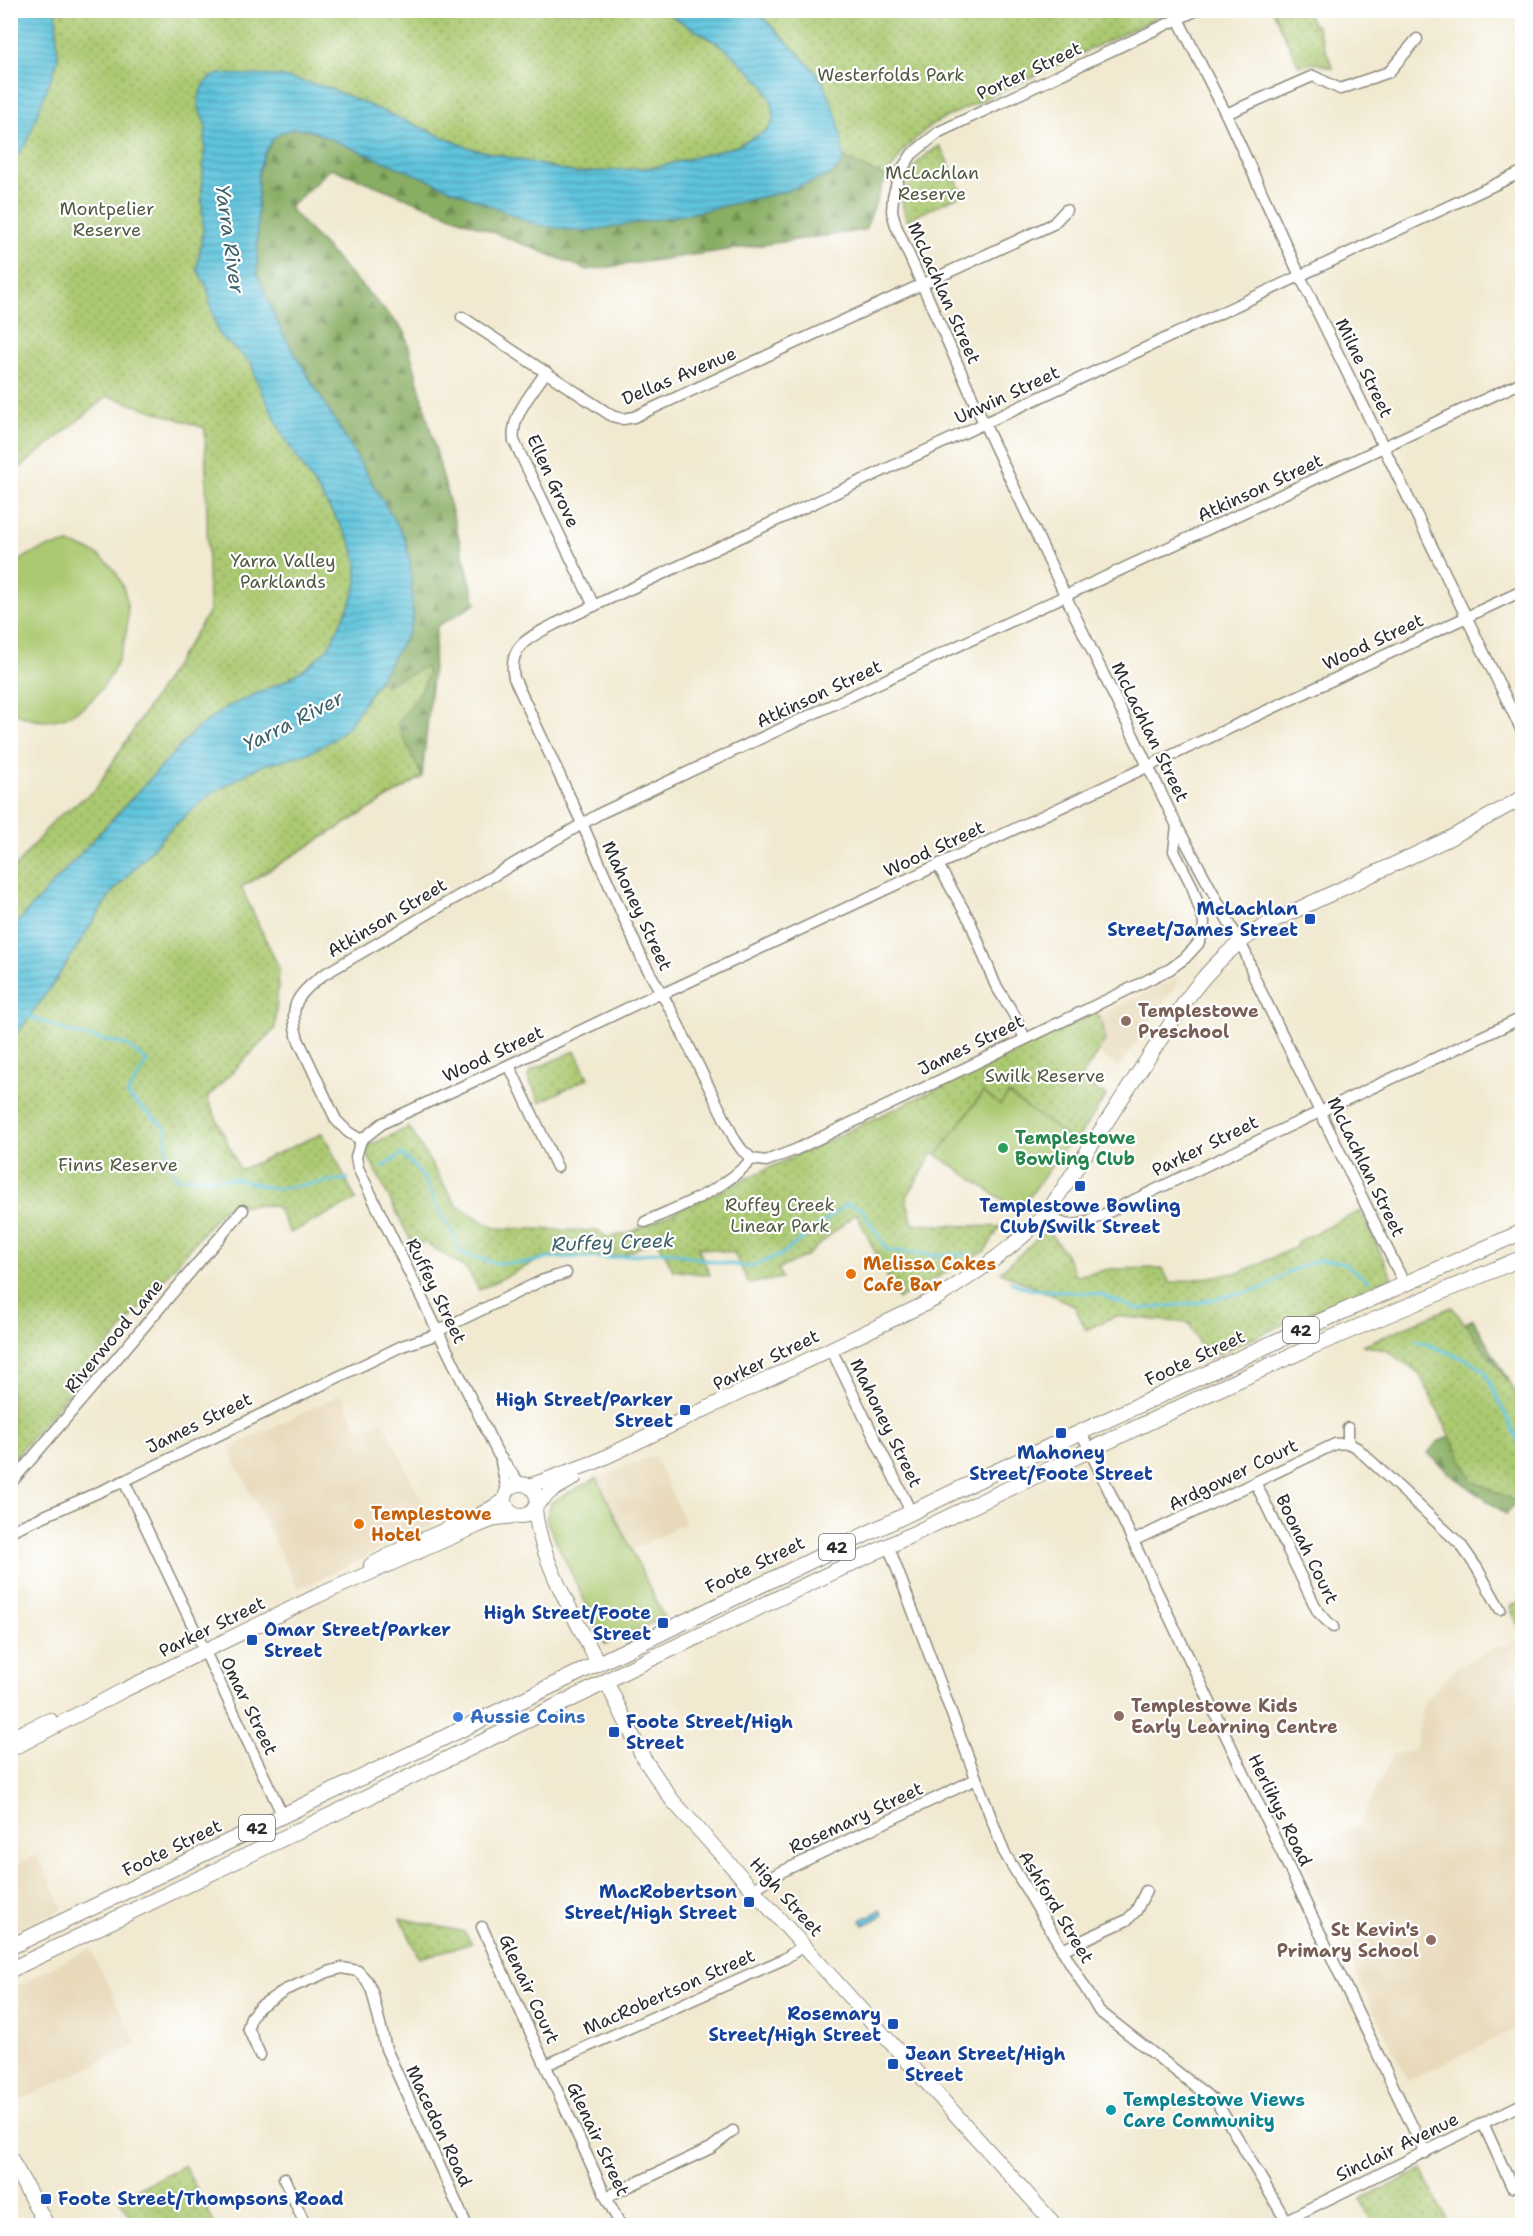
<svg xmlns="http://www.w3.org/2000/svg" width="1533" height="2236" viewBox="0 0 1533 2236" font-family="'Shantell Sans',sans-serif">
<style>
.built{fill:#e8d9ba}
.grass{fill:#abc971;stroke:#6b7a4e;stroke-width:1.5}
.forest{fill:url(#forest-firs);stroke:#5a6c47;stroke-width:1.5}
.park{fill:url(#park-dots);stroke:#6b7a4e;stroke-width:1.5}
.water{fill:url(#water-rules);stroke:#457884;stroke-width:1.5}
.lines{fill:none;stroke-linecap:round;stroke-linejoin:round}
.stream{stroke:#5fc4dd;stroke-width:3}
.minor-casing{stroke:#8e8a7e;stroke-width:13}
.secondary-casing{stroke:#8e8a7e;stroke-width:16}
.primary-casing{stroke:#8e8a7e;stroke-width:17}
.minor{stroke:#fff;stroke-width:10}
.secondary{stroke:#fff;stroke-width:14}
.primary{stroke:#fff;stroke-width:15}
.transit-dot{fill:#1a4fb4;stroke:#fff;stroke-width:2}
.education-dot{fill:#8d6e63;stroke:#fff;stroke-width:2}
.leisure-dot{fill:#2e9e5b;stroke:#fff;stroke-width:2}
.food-dot{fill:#e8710a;stroke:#fff;stroke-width:2}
.shop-dot{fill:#3f7fe0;stroke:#fff;stroke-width:2}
.culture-dot{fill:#0f9aa8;stroke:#fff;stroke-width:2}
.labels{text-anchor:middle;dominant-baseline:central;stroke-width:4.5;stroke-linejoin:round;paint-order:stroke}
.shield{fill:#fff;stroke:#6b6b6b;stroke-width:1.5}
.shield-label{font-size:16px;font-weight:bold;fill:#2b2b2b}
.street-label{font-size:18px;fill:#2b2b2b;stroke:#fff}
.park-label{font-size:18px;fill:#515a40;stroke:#fff}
.transit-label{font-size:18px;font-weight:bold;fill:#164399;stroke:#fff;text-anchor:end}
.education-label{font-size:18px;font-weight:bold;fill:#785e54;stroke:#fff;text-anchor:start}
.leisure-label{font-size:18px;font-weight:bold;fill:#27864d;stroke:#fff;text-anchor:start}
.food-label{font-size:18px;font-weight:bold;fill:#c56008;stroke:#fff;text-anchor:start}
.shop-label{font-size:18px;font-weight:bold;fill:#366cbe;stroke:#fff;text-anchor:start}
.culture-label{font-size:18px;font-weight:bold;fill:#0d838f;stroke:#fff;text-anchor:start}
.water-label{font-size:20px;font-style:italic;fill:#3d6169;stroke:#fff}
</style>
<defs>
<pattern id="forest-firs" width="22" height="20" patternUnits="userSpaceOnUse" patternTransform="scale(1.5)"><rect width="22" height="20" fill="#88ad63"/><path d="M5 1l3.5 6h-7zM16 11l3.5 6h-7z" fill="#6f8d52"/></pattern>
<pattern id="park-dots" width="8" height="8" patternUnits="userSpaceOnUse" patternTransform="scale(1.5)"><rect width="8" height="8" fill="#abc971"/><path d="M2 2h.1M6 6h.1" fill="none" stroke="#8ba35d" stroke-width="1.8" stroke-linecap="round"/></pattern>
<pattern id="water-rules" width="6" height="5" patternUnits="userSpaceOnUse" patternTransform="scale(1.5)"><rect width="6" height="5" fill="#5fc4dd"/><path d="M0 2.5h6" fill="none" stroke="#4f9fb3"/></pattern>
</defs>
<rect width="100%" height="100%" fill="#fff"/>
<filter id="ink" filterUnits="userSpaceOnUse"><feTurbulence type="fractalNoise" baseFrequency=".0167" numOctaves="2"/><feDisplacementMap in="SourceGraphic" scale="12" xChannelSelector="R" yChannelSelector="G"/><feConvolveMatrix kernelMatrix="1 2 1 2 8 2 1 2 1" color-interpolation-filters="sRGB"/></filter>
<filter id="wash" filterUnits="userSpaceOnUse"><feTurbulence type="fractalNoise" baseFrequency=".008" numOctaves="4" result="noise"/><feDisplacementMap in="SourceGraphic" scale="24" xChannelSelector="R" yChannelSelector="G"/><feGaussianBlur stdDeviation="1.35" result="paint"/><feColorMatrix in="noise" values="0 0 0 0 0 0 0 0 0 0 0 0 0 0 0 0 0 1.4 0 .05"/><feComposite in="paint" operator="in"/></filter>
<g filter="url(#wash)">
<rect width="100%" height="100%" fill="#f1e9d0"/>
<g class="built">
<polygon points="1183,975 1119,1067 1098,1053 1105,1041 1103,1026 1098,1016"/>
<polygon points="341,1394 359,1431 383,1420 433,1525 298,1589 229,1449"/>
<polygon points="654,1455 685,1523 632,1551 597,1478"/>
<polygon points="1522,1640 1522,2026 1408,2081 1299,1854 1359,1825 1393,1755 1415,1749 1424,1701 1459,1666 1492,1649"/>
<polygon points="38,1855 63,1909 11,1933 11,1868"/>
<polygon points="90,1948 137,2044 11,2105 11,1989"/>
</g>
<g class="grass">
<path d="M69,544C189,567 102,769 11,710V570C24,553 48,546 69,544Z"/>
<polygon points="983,1092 1008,1094 1071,1139 1019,1211 937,1155"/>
<polygon points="597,1478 664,1618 605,1644 546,1520 551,1502"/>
</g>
<g class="forest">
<polygon points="295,128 309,130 382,159 693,213 783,192 830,175 839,167 844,158 886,177 865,230 588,270 331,168 289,208 405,332 476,604 437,626 422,777 241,887 349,726 406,637 413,619 405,538 280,329 257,274 258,173 264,155 273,139 283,132"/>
<polygon points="1473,1319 1522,1403 1522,1507 1516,1504 1506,1514 1450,1474 1428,1453 1437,1442 1455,1434 1460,1326"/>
</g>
<g class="park">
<polygon points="56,11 663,11 724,47 763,84 772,103 773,115 772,124 766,131 737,146 658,167 576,173 469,148 329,88 198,105 206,127 202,193 203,231 197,269 208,289 211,308 219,335 252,364 255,377 286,441 350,540 357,561 357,583 352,600 329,647 309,666 287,680 227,707 196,729 11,929 11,872 55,819 95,790 209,612 205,428 108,396 11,475 11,160 16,157 58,60"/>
<polygon points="757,11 1171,11 932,124 905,149 886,177 844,158 802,57"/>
<polygon points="1273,11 1306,11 1314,26 1316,25 1333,68 1314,63 1299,66"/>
<path d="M940,146L963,194L907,220C893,188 912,161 940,146Z"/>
<polygon points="425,667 428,674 420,693 397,724 422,777 241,887 279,968 275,1029 207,1098 240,1170 323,1133 356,1200 290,1233 277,1207 265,1205 224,1207 11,1462 11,1043 57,978 110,895 169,830 211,794 258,767 311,752 349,726 378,681 386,685"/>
<polygon points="1096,1012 1103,1026 1105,1041 1080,1079 1106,1096 1075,1142 1008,1094 1000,1105 983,1092 937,1155 933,1153 906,1198 913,1224 1000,1227 985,1251 898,1299 856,1213 806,1256 778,1269 782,1278 749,1284 734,1253 698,1247 710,1275 673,1270 657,1239 621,1256 557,1257 539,1260 479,1290 467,1269 425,1242 414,1247 366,1152 368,1146 409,1127 456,1205 494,1228 599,1231 606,1237 627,1234 838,1136"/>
<polygon points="575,1051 588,1078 540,1102 528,1078 530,1071"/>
<polygon points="1360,1211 1392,1277 1206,1359 1189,1323 1115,1316 1086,1330 1074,1305 1000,1272 1047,1230 1065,1253 1076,1276 1110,1269 1162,1268 1170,1283 1241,1272 1298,1246 1296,1242"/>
<polygon points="1452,1307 1522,1400 1522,1504 1472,1480 1419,1373 1388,1351 1363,1345"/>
<polygon points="1522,1600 1522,1635 1510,1607"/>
<polygon points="401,1918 464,1932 472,1943 419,1958"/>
<polygon points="184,2165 215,2225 135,2225 119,2198"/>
<polygon points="1422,2170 1449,2225 1373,2225 1361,2199"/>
</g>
<g class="water">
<polygon points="11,10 56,11 58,60 26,144 16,157 11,160"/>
<polygon points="663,11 757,11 817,73 825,86 838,120 844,158 840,167 830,175 783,192 693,213 583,232 537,225 309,130 295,128 283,132 273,139 264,155 258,173 257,274 280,329 405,538 410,561 413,619 406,637 349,726 331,741 311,752 258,767 211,794 169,830 110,895 57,978 11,1043 11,929 196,729 227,707 287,680 309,666 329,647 352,600 357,583 357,561 350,540 286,441 255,377 252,364 219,335 211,308 208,289 197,269 203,231 202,193 206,127 198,105 200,92 204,85 210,77 220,74 280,76 329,88 469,148 576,173 658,167 737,146 766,131 772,124 773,115 772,103 763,84 724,47"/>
<polygon points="880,1910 883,1915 864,1925 861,1920"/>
</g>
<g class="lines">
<g class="stream">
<polyline points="28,1016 72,1033 127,1045 147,1062 127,1095 166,1128 168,1162 177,1178 238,1179 274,1189 348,1179"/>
<polyline points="382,1167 402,1154 422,1175 441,1215 452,1231 461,1253 496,1263 524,1263 557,1257 609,1258 666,1251 715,1262 749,1267 781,1255 847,1204 862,1209 887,1250 935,1255 971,1254"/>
<polyline points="1011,1282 1029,1289 1099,1294 1137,1309 1191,1304 1265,1288 1290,1271 1319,1260 1342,1262 1369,1281"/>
<polyline points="1416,1340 1470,1361 1484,1370 1522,1449"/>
</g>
</g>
</g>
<g filter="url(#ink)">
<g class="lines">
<defs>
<g id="minor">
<polyline points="1197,10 939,132 912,154 900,172 893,197 892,211 896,226 982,419 1066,597 1177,826 1246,954 1254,977 1405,1285"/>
<polyline points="1178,19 1226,114 1300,276 1522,731"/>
<polyline points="1226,114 1313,76 1340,89 1389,72 1417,39"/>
<polyline points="462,317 612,416 623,419 634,417 1053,224 1066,210"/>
<path d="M546,372C533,392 510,416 514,441L594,606"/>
<polyline points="938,865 970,921 995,984 1016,1018 1025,1039"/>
<polyline points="509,1065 557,1167"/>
<path d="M361,1140L348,1132L336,1120L298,1039C288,1007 296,995 323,975L601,813L1522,382"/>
<path d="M752,1159L742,1150L735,1140L671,1010L643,961L580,819L514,678C507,645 531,637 555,624L1522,172"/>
<path d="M1047,1213C1062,1226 1069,1227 1088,1222L1268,1136L1522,1018"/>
<path d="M645,1222C684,1204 723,1191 752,1159L766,1161L795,1150L1119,994L1170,969L1185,958L1198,944L1203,933L1204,922L1192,886L1174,851L1177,826"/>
<polyline points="437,1330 442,1329 541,1281 566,1273"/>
<polyline points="831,1349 911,1512"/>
<polyline points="1081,1432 1425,2153"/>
<polyline points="1348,1443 1357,1448 1461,1545 1477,1568 1500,1609"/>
<polyline points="501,1462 507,1491"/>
<polyline points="124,1481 283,1816"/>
<polyline points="1255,1482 1318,1612 1333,1627"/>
<polyline points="10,1484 243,1210"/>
<polyline points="520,1484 498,1454 358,1168 356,1157 361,1140 383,1123 509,1065 655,995 667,992 1522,591"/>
<polyline points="10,1531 124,1481 402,1346 438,1334"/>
<polyline points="1133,1541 1335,1444 1348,1443 1348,1428"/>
<polyline points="888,1545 1004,1852 1099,2011 1217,2103 1289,2226"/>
<polyline points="753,1890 775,1875 976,1779"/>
<polyline points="482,1927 606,2197 621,2226"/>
<polyline points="1062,1950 1127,1920 1136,1911 1146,1891"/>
<polyline points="260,2055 248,2028 251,2017 259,2007 285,1990 328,1972 342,1968 358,1971 367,1981 372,1991 386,2049 467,2226"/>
<polyline points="546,2065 784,1959 803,1946"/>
<polyline points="1483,2123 1512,2187"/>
<polyline points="284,2178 306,2226"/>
<polyline points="606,2197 711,2148 733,2131"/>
<polyline points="1286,2220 1522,2104"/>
<polyline points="10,2225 11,2226"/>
</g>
<g id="secondary">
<circle cx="521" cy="1500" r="16"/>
<path d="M529,1486L595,1462L935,1299C975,1274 1015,1247 1047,1213L1186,1000C1211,966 1238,939 1275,920L1450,838L1522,798"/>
<polyline points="537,1504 551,1491 574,1478"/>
<path d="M535,1508C538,1555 576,1620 598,1663"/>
<polyline points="371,1565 401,1549 478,1516 504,1501"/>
<polyline points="606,1681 644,1759 672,1800 1056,2226"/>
<polyline points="10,1738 50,1720"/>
<polyline points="10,1750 122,1691 317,1596 479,1525 497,1518 514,1516"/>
</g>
<g id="primary">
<polyline points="10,1947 995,1472 1292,1334 1522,1232"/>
<polyline points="10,1970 588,1691 625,1671 1214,1391 1313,1346 1522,1258"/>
<polyline points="10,2158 47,2226"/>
</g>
</defs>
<use href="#minor" class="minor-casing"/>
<use href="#secondary" class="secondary-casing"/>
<use href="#primary" class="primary-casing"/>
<use href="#minor" class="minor"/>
<use href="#secondary" class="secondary"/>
<use href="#primary" class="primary"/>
</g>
</g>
<g class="transit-dot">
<rect x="1304" y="913" width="12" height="12" rx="3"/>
<rect x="1074" y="1180" width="12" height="12" rx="3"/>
<rect x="679" y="1404" width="12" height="12" rx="3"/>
<rect x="1055" y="1427" width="12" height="12" rx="3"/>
<rect x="657" y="1617" width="12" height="12" rx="3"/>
<rect x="246" y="1634" width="12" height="12" rx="3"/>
<rect x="608" y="1726" width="12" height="12" rx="3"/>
<rect x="743" y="1896" width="12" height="12" rx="3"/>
<rect x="887" y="2018" width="12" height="12" rx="3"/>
<rect x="887" y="2058" width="12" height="12" rx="3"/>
<rect x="40" y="2193" width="12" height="12" rx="3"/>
</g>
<g class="education-dot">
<circle cx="1126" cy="1021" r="6"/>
<circle cx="1119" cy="1716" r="6"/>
<circle cx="1431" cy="1940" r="6"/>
</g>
<circle class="leisure-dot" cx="1003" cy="1148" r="6"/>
<g class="food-dot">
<circle cx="851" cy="1274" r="6"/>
<circle cx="359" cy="1524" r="6"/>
</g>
<circle class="shop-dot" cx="458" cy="1717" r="6"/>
<circle class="culture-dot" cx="1111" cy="2110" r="6"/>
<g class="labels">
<g class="shield">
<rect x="1283" y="1317" width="36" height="26" rx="4.5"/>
<rect x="819" y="1534" width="36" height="26" rx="4.5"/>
<rect x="239" y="1815" width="36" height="26" rx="4.5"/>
</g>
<g class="shield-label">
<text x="1301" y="1330">42</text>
<text x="837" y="1547">42</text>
<text x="257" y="1828">42</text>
</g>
<g class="street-label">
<text transform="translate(1029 71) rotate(-25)">Porter Street</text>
<text transform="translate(944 293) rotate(66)">McLachlan Street</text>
<text transform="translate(1364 368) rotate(64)">Milne Street</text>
<text transform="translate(679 376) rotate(-23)">Dellas Avenue</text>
<text transform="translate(1007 395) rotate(-25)">Unwin Street</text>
<text transform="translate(553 481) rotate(65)">Ellen Grove</text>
<text transform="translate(1260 488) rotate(-25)">Atkinson Street</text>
<text transform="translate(1373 642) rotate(-25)">Wood Street</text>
<text transform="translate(819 694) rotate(-25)">Atkinson Street</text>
<text transform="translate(1150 732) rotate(64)">McLachlan Street</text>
<text transform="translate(934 849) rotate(-25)">Wood Street</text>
<text transform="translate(637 906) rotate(65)">Mahoney Street</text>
<text transform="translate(387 918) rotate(-31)">Atkinson Street</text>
<text transform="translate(971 1045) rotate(-26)">James Street</text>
<text transform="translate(493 1054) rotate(-25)">Wood Street</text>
<text transform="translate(1205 1146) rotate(-26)">Parker Street</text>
<text transform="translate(1366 1167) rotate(64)">McLachlan Street</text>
<text transform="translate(436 1291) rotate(64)">Ruffey Street</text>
<text transform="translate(114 1336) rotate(-50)">Riverwood Lane</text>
<text transform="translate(1195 1358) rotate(-25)">Foote Street</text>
<text transform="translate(766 1360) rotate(-26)">Parker Street</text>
<text transform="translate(199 1423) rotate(-26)">James Street</text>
<text transform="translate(886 1423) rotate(64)">Mahoney Street</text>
<text transform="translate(1233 1475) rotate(-26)">Ardgower Court</text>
<text transform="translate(1307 1549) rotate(64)">Boonah Court</text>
<text transform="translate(755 1565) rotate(-26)">Foote Street</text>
<text transform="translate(212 1627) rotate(-26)">Parker Street</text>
<text transform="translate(249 1706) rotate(64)">Omar Street</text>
<text transform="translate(1280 1810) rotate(64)">Herlihys Road</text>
<text transform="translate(856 1818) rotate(-25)">Rosemary Street</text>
<text transform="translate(172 1848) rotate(-26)">Foote Street</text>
<text transform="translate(786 1897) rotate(48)">High Street</text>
<text transform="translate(1056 1907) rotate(59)">Ashford Street</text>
<text transform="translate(529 1989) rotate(65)">Glenair Court</text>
<text transform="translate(669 1992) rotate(-24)">MacRobertson Street</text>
<text transform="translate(439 2126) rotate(65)">Macedon Road</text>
<text transform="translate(598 2139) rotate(65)">Glenair Street</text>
<text transform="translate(1397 2147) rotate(-26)">Sinclair Avenue</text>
</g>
<g class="park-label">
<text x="891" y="75">Westerfolds Park</text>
<text x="932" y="173">McLachlan<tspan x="932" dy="21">Reserve</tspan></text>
<text x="107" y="209">Montpelier<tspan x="107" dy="21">Reserve</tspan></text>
<text x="283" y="561">Yarra Valley<tspan x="283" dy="21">Parklands</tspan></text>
<text x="1045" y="1076">Swilk Reserve</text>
<text x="118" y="1165">Finns Reserve</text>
<text x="780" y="1205">Ruffey Creek<tspan x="780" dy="21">Linear Park</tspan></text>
</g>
<g class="transit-label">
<text x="1298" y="909">McLachlan<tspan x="1298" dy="21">Street/James Street</tspan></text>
<text x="1080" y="1206" text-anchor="middle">Templestowe Bowling<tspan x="1080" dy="21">Club/Swilk Street</tspan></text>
<text x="673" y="1400">High Street/Parker<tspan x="673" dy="21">Street</tspan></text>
<text x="1061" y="1453" text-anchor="middle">Mahoney<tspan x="1061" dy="21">Street/Foote Street</tspan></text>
<text x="651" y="1613">High Street/Foote<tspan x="651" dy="21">Street</tspan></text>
<text x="264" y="1630" text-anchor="start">Omar Street/Parker<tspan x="264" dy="21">Street</tspan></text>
<text x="626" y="1722" text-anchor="start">Foote Street/High<tspan x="626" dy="21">Street</tspan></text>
<text x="737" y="1892">MacRobertson<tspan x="737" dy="21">Street/High Street</tspan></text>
<text x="881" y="2014">Rosemary<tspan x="881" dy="21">Street/High Street</tspan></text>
<text x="905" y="2054" text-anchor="start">Jean Street/High<tspan x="905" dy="21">Street</tspan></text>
<text x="58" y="2199" text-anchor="start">Foote Street/Thompsons Road</text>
</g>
<g class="education-label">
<text x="1138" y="1011">Templestowe<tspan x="1138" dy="21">Preschool</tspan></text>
<text x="1131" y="1706">Templestowe Kids<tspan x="1131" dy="21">Early Learning Centre</tspan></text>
<text x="1419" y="1930" text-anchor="end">St Kevin's<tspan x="1419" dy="21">Primary School</tspan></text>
</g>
<g class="leisure-label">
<text x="1015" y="1138">Templestowe<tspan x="1015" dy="21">Bowling Club</tspan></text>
</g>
<g class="food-label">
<text x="863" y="1264">Melissa Cakes<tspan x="863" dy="21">Cafe Bar</tspan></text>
<text x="371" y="1514">Templestowe<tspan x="371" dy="21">Hotel</tspan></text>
</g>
<g class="shop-label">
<text x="470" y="1717">Aussie Coins</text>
</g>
<g class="culture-label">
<text x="1123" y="2100">Templestowe Views<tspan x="1123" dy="21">Care Community</tspan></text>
</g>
<g class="water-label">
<text transform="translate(230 239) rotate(82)">Yarra River</text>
<text transform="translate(293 721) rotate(-27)">Yarra River</text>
<text transform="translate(613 1242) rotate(-2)">Ruffey Creek</text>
</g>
</g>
<rect width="1533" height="2236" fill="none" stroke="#fff" stroke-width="36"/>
</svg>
